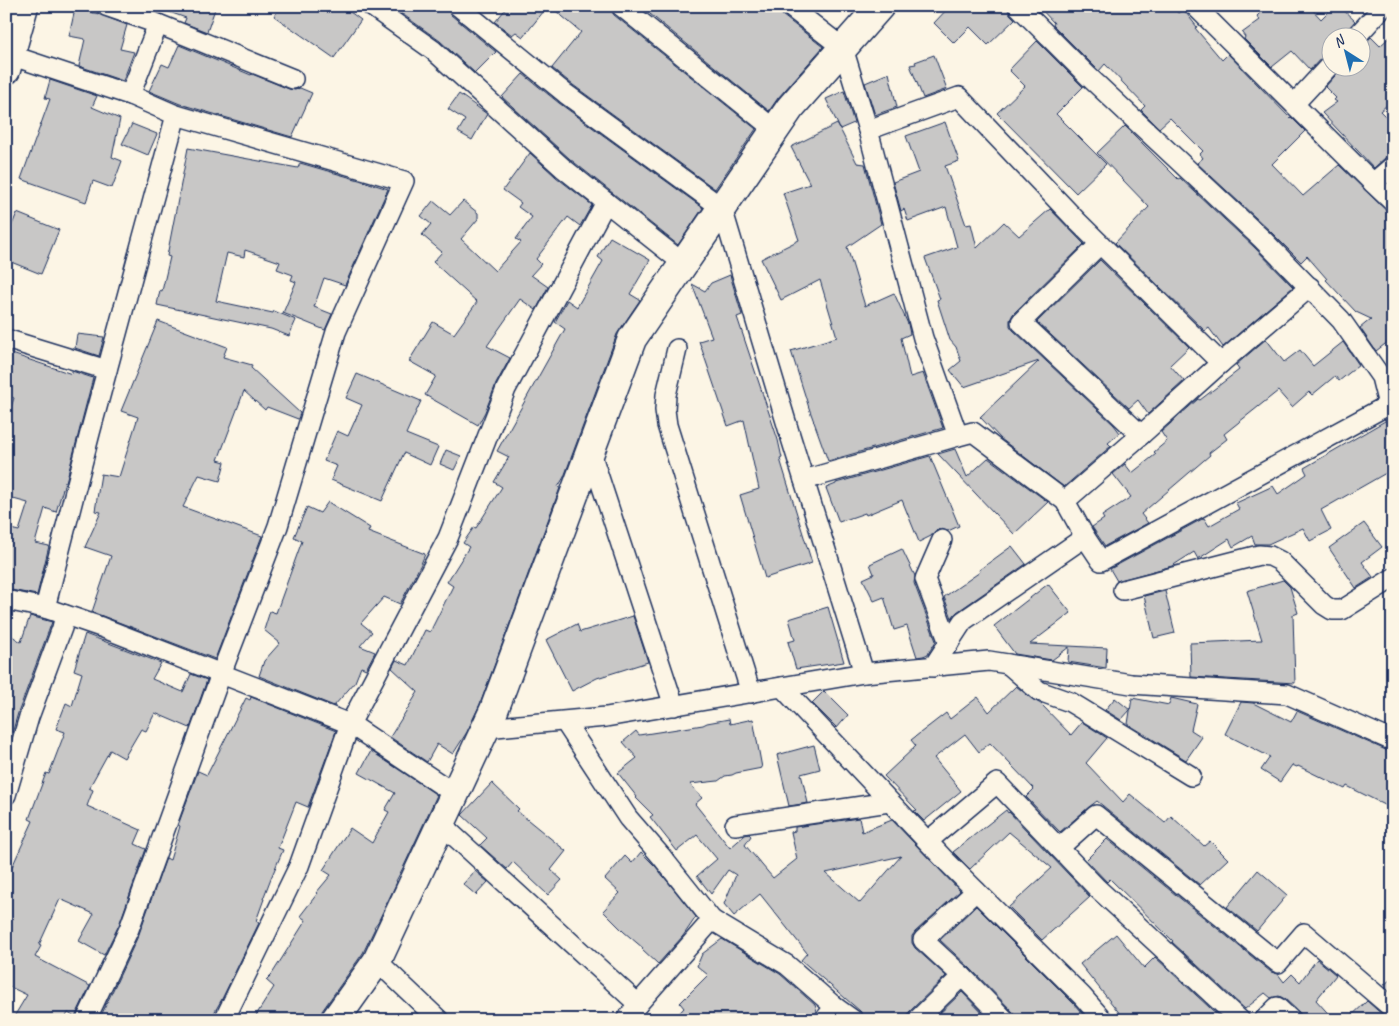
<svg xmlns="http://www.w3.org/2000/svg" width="1399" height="1026" viewBox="0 0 1399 1026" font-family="Caveat,sans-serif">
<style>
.building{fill:#c8c7c6;stroke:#1b2f5e;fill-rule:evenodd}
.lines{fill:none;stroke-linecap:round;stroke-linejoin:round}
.street-casing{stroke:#1b2f5e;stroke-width:22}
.secondary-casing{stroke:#1b2f5e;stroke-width:31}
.primary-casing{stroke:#1b2f5e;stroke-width:31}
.street{stroke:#fcf5e5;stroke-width:19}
.secondary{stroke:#fcf5e5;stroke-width:28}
.primary{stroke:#fcf5e5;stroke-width:28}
</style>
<rect width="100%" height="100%" fill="#fcf5e5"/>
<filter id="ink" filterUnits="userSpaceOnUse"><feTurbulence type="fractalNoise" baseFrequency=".02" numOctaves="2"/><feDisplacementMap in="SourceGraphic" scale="10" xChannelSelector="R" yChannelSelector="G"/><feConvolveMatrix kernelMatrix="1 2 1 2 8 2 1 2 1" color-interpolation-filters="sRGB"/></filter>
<g filter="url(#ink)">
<g class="building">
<polygon points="158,6 216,6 207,32 184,23 186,18 158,8"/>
<polygon points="281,6 342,6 361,20 334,58 274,16"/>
<polygon points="391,6 447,6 448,10 451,15 496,52 475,73 440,41"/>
<polygon points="508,6 548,6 523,37 516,32 512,35 495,22"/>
<polygon points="550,6 610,6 611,10 614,15 756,129 715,189 573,85 552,68 581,32"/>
<polygon points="657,6 778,6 779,11 782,15 823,47 778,98 769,111 650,14"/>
<polygon points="950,6 1007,6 1010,14 1015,19 988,45 970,27 954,43 934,23"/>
<polygon points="1038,6 1172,6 1178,13 1183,9 1197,27 1195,28 1222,60 1228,54 1290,118 1291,117 1305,131 1272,164 1303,196 1339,165 1393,217 1393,338 1376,351 1360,328 1371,319 1356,312 1326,280 1327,279 1307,256 1301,262 1270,231 1197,163 1203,158 1200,154 1203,151 1170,118 1159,128 1141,110 1145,106 1105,64 1099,71 1053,25 1054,23"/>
<polygon points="1267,6 1309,6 1321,19 1334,6 1339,6 1355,21 1346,31 1344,38 1332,38 1332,52 1324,55 1310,70 1292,51 1272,67 1244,39 1245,37 1242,33 1260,20 1257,16"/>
<polygon points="75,9 99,14 127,25 120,49 134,52 123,81 79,66 85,39 69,36"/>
<polygon points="1393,34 1393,100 1380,111 1393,124 1393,155 1386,157 1374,168 1322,113 1337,102 1334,100 1336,98 1325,87 1342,68 1362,68 1362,47 1371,37 1380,46"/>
<polygon points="1037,41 1083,87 1056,114 1106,164 1076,193 997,113 1025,86 1009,70"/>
<polygon points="179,45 251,75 252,74 289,89 295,90 300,88 312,93 292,137 180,104 149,91 162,64 169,67"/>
<polygon points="934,55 947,89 923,98 910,65 916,64 915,62"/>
<polygon points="889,73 897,107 875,115 865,83"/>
<polygon points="523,74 559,103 703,208 678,245 570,159 502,97"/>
<polygon points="50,80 97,96 92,107 120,119 112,157 122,161 112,188 93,181 86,202 21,179 50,99 45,98"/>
<polygon points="844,91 854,123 840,129 857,163 865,164 881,224 847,247 865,306 894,293 908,324 910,334 901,338 910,377 923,373 943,428 828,461 809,408 791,351 837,337 820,280 781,300 761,259 799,240 783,193 810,184 791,147 837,124 840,129 826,99"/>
<polygon points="459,94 487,114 472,140 458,132 465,120 448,109"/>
<polygon points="945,122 959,161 945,166 966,225 971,224 977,248 1004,222 1019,236 1050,209 1084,244 1013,314 1010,320 1010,326 1013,330 1114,425 1120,433 1108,443 1111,446 1064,487 1001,439 980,417 1039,361 964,387 950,370 961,361 956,347 950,340 937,300 940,299 925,258 957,247 946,207 908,221 904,209 901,211 893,182 919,172 906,136"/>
<polygon points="132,124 157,134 148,155 122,144"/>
<polygon points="1125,126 1178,179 1180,178 1254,247 1293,287 1223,347 1209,328 1205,331 1115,243 1149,207 1097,153"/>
<polygon points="188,148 298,168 300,163 366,182 388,189 345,285 324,278 314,307 332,314 325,330 283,313 296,282 291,280 293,275 277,269 280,262 245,250 244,257 227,253 216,301 273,313 274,311 296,320 289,336 271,329 157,305 160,290 162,291 170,257 167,256"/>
<polygon points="530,153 556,177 592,205 580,226 568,217 536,259 541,264 531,275 548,287 536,310 520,299 487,346 510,358 496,384 485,412 478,425 425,395 436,376 409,361 433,322 454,334 477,302 433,262 442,252 422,235 431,224 421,216 433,201 450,215 463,201 478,213 478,219 461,239 495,271 521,242 516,239 532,217 518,207 521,203 503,190"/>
<polygon points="17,213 59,230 41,274 6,260 6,239"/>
<polygon points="610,237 650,260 630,294 640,300 617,334 564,477 558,487 560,488 480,704 467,732 453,754 437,744 427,762 390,737 418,692 392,668 396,660 408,665 425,630 430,632 453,586 447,582 469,547 463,543 474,527 476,528 502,487 494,482 509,457 497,451 565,329 555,322 567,300 577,307 603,261 598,257"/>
<polygon points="1100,260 1189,347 1170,365 1184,381 1148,414 1138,400 1129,408 1037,322"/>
<polygon points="730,275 742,315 737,317 778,440 782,458 780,459 812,563 765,578 740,495 759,489 744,420 728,426 699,341 712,337 692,284 705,291 711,283"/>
<polygon points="158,321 227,347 223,357 252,365 251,368 300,413 298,419 267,407 265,410 244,391 218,460 225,462 220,481 199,475 183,507 262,536 215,659 92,612 111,556 85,547 101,512 95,511 101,474 119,477 138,417 121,411"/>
<polygon points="77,334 104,337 99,356 75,348"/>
<polygon points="1266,339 1284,362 1300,350 1313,366 1343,342 1359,365 1339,381 1335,376 1312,395 1309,392 1292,407 1278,391 1224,434 1227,439 1209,453 1210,455 1141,514 1148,523 1105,546 1092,527 1104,519 1102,516 1131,497 1113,474 1125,464 1132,473 1156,454 1154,452 1167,441 1161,432 1198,399 1200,400 1239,370 1236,365"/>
<polygon points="6,352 72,374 72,371 93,378 66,482 65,482 56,512 45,508 35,543 49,546 37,595 6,589 6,528 19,531 28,503 6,497 6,422 14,398 6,395"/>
<polygon points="357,374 421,401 406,434 438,447 430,465 404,453 382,501 331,480 337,466 324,461 337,431 348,436 362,405 346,398"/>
<polygon points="1385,421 1391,424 1393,427 1393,469 1321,510 1331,530 1310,541 1303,528 1268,544 1255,544 1252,536 1233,547 1229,539 1198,559 1194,552 1172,566 1117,581 1110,569 1204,518 1209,526 1239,509 1236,503 1273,486 1278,494 1307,474 1304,468"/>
<polygon points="955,449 967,477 988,458 1048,502 1014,534 938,454"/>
<polygon points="446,450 461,456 454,470 440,464"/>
<polygon points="930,456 959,526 948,531 940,529 935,531 931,536 919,542 902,500 866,515 865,513 839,522 826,488 836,484 836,483"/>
<polygon points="328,502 370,528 368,532 425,554 421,564 400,604 384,597 361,623 372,632 360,646 375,652 366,669 361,667 355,682 334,706 259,676 264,661 280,643 264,630 270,611 276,613 302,541 294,537 307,507 320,513"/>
<polygon points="1364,523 1382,547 1362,562 1373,577 1356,588 1329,548"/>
<polygon points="1012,546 1026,564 957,612 952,618 944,597 980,572 979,570"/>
<polygon points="902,549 915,576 914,583 936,641 928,654 923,656 917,657 907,626 894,630 884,597 874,601 863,579 874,574 870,564"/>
<polygon points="1283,580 1290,587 1298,613 1293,615 1295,683 1191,677 1190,643 1262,640 1247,591"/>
<polygon points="1048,584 1071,613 1030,644 1107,648 1106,668 1068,662 1069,647 1052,660 1015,654 994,626"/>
<polygon points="1165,591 1175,633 1154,638 1144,596"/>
<polygon points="828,607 844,662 796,669 788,642 795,640 789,619"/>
<polygon points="30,616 52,622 18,713 6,754 6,632 21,642"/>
<polygon points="633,616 648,662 597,678 572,691 546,640 577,624 580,632"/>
<polygon points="85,634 161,663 152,679 183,692 191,674 207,680 190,728 155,713 146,731 141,729 124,758 110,750 89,788 93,790 87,806 141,830 135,844 146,849 119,925 104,955 79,941 94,914 60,899 39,945 41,946 35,957 90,986 75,1017 68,1013 64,1020 12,1020 27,995 6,985 6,880 33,821 29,819 46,773 49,774 65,732 56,729 66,703 72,706 82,673 74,670"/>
<polygon points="1016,686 1032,699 1041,704 1071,735 1082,722 1107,738 1086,763 1123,802 1130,794 1165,823 1171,816 1204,846 1210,841 1228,859 1200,885 1097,801 1089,807 1060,832 1026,797 1034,789 990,743 979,752 965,734 934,758 961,791 924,821 914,811 917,810 884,776 916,746 911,740 946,713 950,719 978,697 989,712"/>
<polygon points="824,691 848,715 837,728 812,703"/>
<polygon points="251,697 336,731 308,807 296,802 278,848 283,850 271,878 263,899 264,899 256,921 259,923 222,999 210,1020 99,1020 139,934 166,858 170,860 180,826 178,825 198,771 207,775 246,698 250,700"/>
<polygon points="1115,698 1130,710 1121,720 1105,710"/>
<polygon points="1132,698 1169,705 1171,698 1197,704 1191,730 1202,737 1186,760 1128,724"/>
<polygon points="1241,702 1253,703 1291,722 1297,711 1388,751 1393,752 1393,809 1347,786 1345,789 1298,766 1297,767 1292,765 1280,782 1261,770 1270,757 1225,734"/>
<path d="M729,719L730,724L753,719L762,768L736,773L732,775L725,776L718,781L690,784L702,798L695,804L730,848L745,835L749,834L751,836L745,845L773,878L797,859L791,832L795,831V827L859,818L862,832L892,820L960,891L915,932L912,936V943L915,948L946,976L909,1012L906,1020H868L860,1011L801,960L807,953L760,894L734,916L724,904L736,875L728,870L711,894L697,876L717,859L697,835L677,851L650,817L653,815L636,798L637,797L618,773L637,758L623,742L636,731L639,735L703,725L707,723ZM901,856L860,903L826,873Z"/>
<polygon points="814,745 820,769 801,774 808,803 789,806 777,755"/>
<polygon points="371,751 437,795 404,866 396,881 397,882 378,922 374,927 375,928 363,953 322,1011 320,1020 253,1020 274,987 266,980 272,974 306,920 300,916 317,894 316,893 331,875 323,870 350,828 372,843 389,812 385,810 395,793 359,773"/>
<polygon points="492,783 519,809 517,811 566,851 551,870 562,880 548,895 513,862 507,869 480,845 487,838 462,815"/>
<polygon points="1006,810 1008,813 1009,812 1090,897 1042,940 1009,907 1052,868 1009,832 970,869 953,852"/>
<polygon points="1107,839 1271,972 1278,974 1284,982 1292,974 1300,982 1317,959 1336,975 1316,1000 1334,1020 1302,1020 1302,1016 1299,1012 1285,999 1279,996 1271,998 1265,993 1245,1009 1172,942 1173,941 1110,879 1107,882 1086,860"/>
<polygon points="641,852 656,867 696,917 683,936 658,964 642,949 643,948 624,932 603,911 620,893 605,879 625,856 632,863"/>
<polygon points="1258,870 1287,895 1257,931 1227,907"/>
<polygon points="475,871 488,882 476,895 463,884"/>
<polygon points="976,906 1074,1004 1088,1020 1016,1020 1013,1012 970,968 940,940"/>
<polygon points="1116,934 1144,968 1155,957 1223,1020 1125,1020 1080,964"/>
<polygon points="722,939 780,974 815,1005 817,1011 812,1020 673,1020 684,1008 680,1003 708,975 697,966 702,954"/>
<polygon points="1393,977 1393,994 1383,986"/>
<polygon points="962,992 989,1020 933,1020"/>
<polygon points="1367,1001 1386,1018 1390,1020 1347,1020"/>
</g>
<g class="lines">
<defs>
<g id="street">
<polyline points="371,6 433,50 563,168 684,264"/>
<polyline points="458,6 566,94 722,208 790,435 864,673"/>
<polyline points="621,6 775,130"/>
<polyline points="789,6 843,48 868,130 959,97 1078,222 1221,363 1310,287"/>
<polyline points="1018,6 1088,76 1262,239 1341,320 1381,377 1388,405 1393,402"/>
<polyline points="1195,6 1373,183 1393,166"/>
<polyline points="158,24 293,79"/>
<polyline points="1355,38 1384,6"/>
<polyline points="10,55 130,95"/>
<polyline points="1294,104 1332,63"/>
<polyline points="1373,183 1393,202"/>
<polyline points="1100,244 1021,322 1141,435"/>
<polyline points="6,339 107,370"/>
<polyline points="677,349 666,395 665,410 667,425 751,693"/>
<polyline points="958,436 973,432 1065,501 1085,537"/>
<polyline points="590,450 674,706"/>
<polyline points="804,480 958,436 923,338 868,130"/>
<polyline points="1065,501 1141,435 1221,363"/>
<polyline points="942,540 925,579 949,643"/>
<polyline points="1123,590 1259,555 1270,556 1280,561 1324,605 1332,610 1342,610 1393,578"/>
<polyline points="6,600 45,608 101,627 350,724 299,866 224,1020"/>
<polyline points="45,608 90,433 176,115 130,95 158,24 106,6"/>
<polyline points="1008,664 1039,691 1070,702 1080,708 1191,776"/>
<polyline points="933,667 963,621 1085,537 1101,561 1388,405 1393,413"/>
<polyline points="782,687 944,859 1082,996 1103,1020"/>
<polyline points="565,722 628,818 661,856 712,920 638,1004"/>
<polyline points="485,728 606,717 864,673 989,661 1131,684 1287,694 1393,741"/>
<polyline points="455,794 350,724 448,538 506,389 606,202"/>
<polyline points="6,795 29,717 62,628 65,615"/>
<polyline points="441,824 638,1004 626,1020"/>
<polyline points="735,825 889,802"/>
<polyline points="928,841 997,783 1097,888 1240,1020"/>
<polyline points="1059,848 1096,815 1278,963 1304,933 1393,1009"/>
<polyline points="976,891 923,940 962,976 1005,1020"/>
<polyline points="712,920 787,965 835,1007"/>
<polyline points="377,961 439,1020"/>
<polyline points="86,1020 129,929 221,674 278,526 336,332 404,181 176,115"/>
<polyline points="824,1020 835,1007 853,1020"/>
<polyline points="917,1020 962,976"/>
<polyline points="1264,1020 1277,1007 1291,1020"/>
</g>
<polyline id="secondary" points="335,1020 377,961 494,710 632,339 790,108 880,6"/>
<polyline id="primary" points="6,70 24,6"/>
</defs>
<use href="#street" class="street-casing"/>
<use href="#secondary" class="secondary-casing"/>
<use href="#primary" class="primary-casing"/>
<use href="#street" class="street"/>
<use href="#secondary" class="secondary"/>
<use href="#primary" class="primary"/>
</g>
</g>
<rect width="1399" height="1026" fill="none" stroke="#fcf5e5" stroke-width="25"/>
<rect x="12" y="12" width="1374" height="1001" fill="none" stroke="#1b2f5e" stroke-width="2" filter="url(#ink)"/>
<g transform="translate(1346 52) rotate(324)"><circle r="24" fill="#fcf5e5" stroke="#a2a6af"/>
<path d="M0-4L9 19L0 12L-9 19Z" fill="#1f6fb2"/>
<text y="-8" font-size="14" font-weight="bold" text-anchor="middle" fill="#1b2f5e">N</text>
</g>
</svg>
